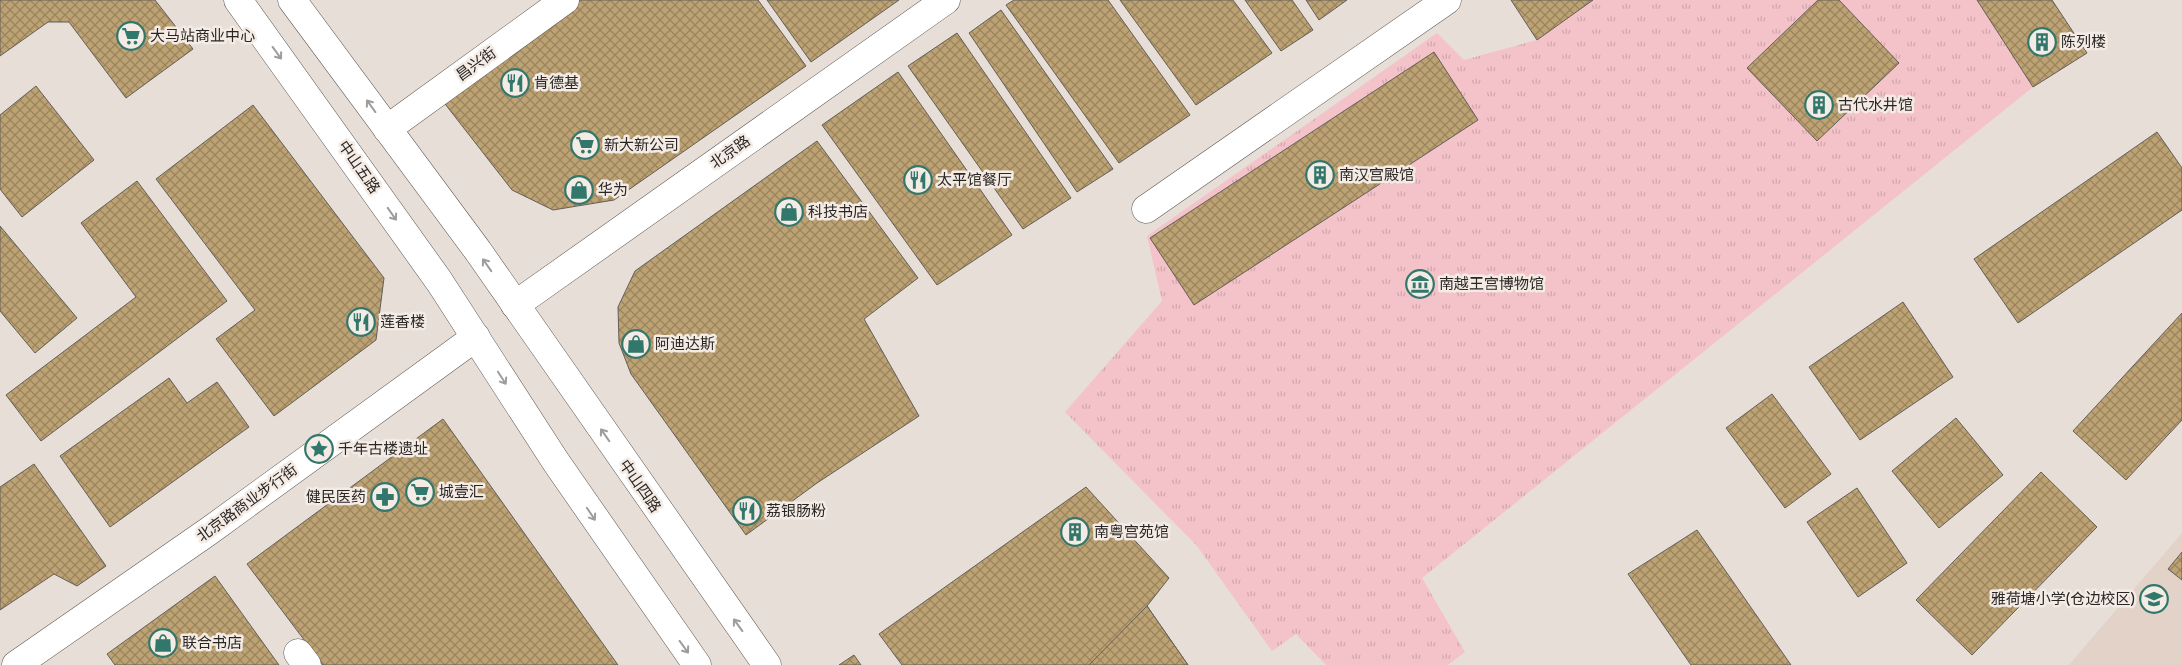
<svg xmlns="http://www.w3.org/2000/svg" width="2182" height="665" viewBox="0 0 2182 665" font-family="'Varela Round','Noto Sans SC',sans-serif">
<style>
.built{fill:#e2d2c8}
.grass{fill:url(#grass-tufts)}
.building{fill:url(#building-cross-hatch);stroke:#635f58}
.lines{fill:none;stroke-linecap:round;stroke-linejoin:round}
.minor-casing{stroke:#605853;stroke-width:29}
.major-casing{stroke:#605853;stroke-width:29}
.minor{stroke:#fff;stroke-width:28}
.major{stroke:#fff;stroke-width:28}
.oneway{stroke:#9f9d9c}
.labels{text-anchor:middle;dominant-baseline:central;stroke-width:5;stroke-linejoin:round;paint-order:stroke}
.poi-label{font-size:15px;fill:#292624;stroke:#f4ebe5;text-anchor:start}
.street-label{font-size:15px;fill:#292624;stroke:#f4ebe5}
</style>
<defs>
<pattern id="grass-tufts" width="24" height="20" patternUnits="userSpaceOnUse" patternTransform="scale(1.25)"><rect width="24" height="20" fill="#f4c2c9"/><path d="M3 7l-1-3M5 7V3M7 7l1-3M15 17l-1-3M17 17v-4M19 17l1-3" fill="none" stroke="#d1a7ac"/></pattern>
<pattern id="building-cross-hatch" width="8" height="8" patternUnits="userSpaceOnUse" patternTransform="scale(1.25)"><rect width="8" height="8" fill="#bda273"/><path d="M0 0l8 8M0 8l8-8" fill="none" stroke="#9a845e"/></pattern>
</defs>
<rect width="100%" height="100%" fill="#e7ded8"/>
<polygon class="built" points="2182,533 2182,665 2069,665"/>
<polygon class="grass" points="1593,0 1977,0 2033,87 1422,578 1465,652 1448,665 1326,665 1296,634 1272,651 1197,546 1065,412 1162,301 1147,236 1437,33 1464,60 1537,40"/>
<g class="building">
<polygon points="0,0 155,0 193,49 126,98 69,22 48,22 0,56"/>
<polygon points="576,0 758,0 806,66 614,200 553,210 512,190 442,100"/>
<polygon points="767,0 899,0 811,62"/>
<polygon points="1014,0 1108,0 1190,115 1119,163 1006,5"/>
<polygon points="1120,0 1233,0 1272,53 1196,105"/>
<polygon points="1245,0 1292,0 1313,30 1281,51"/>
<polygon points="1306,0 1347,0 1319,20"/>
<polygon points="1511,0 1593,0 1537,40"/>
<polygon points="1818,0 1839,0 1899,63 1817,141 1747,68"/>
<polygon points="1977,0 2052,0 2087,53 2033,87"/>
<polygon points="1001,10 1113,169 1077,192 969,33"/>
<polygon points="957,33 1071,198 1023,229 908,66"/>
<polygon points="1434,52 1478,120 1194,305 1150,238"/>
<polygon points="898,72 1012,235 937,285 822,125"/>
<polygon points="36,86 94,160 22,217 0,189 0,115"/>
<polygon points="253,105 384,278 376,340 274,416 216,339 255,310 156,179"/>
<polygon points="2157,132 2182,168 2182,210 2018,323 1974,259"/>
<polygon points="817,141 918,278 864,319 919,416 817,483 746,535 631,374 619,343 618,307 635,271"/>
<polygon points="137,181 227,301 41,441 6,395 136,297 81,223"/>
<polygon points="0,226 77,318 35,353 0,311"/>
<polygon points="1903,302 1953,377 1860,440 1809,367"/>
<polygon points="2182,313 2182,420 2126,480 2073,431"/>
<polygon points="169,378 187,403 217,382 249,427 110,527 60,456"/>
<polygon points="1772,394 1831,474 1785,508 1726,428"/>
<polygon points="1956,418 2003,475 1939,528 1892,471"/>
<polygon points="443,419 618,665 323,665 247,564"/>
<polygon points="34,464 106,566 77,586 54,574 0,610 0,487"/>
<polygon points="2041,472 2097,527 1972,655 1916,600"/>
<polygon points="1086,487 1169,578 1147,606 1188,665 902,665 879,634"/>
<polygon points="1857,488 1907,563 1858,597 1807,522"/>
<polygon points="1697,530 1791,665 1691,665 1628,574"/>
<polygon points="2182,552 2182,580 2168,569"/>
<polygon points="215,576 279,665 115,665 107,654"/>
<polygon points="1147,606 1188,665 1089,665"/>
<polygon points="854,655 861,665 839,665"/>
</g>
<g class="lines">
<defs>
<g id="minor">
<polyline points="387,129 565,0"/>
<polyline points="1146,209 1447,0"/>
<polyline points="515,305 946,0"/>
<polyline points="298,653 307,665"/>
<polyline points="16,665 209,531 476,337"/>
</g>
<g id="major">
<polyline points="238,0 439,281 556,462 697,665"/>
<polyline points="292,0 478,251 767,665"/>
</g>
</defs>
<use href="#minor" class="minor-casing"/>
<use href="#major" class="major-casing"/>
<use href="#minor" class="minor"/>
<use href="#major" class="major"/>
</g>
<defs><path id="oneway-shaft" d="M-6 0H5M1.5-3L5.5 0L1.5 3" fill="none" stroke-width="1.6" stroke-linecap="round" stroke-linejoin="round" transform="scale(1.25)"/></defs>
<g class="oneway">
<use href="#oneway-shaft" transform="translate(277 53) rotate(54)"/>
<use href="#oneway-shaft" transform="translate(371 106) rotate(-126)"/>
<use href="#oneway-shaft" transform="translate(392 214) rotate(55)"/>
<use href="#oneway-shaft" transform="translate(487 265) rotate(-125)"/>
<use href="#oneway-shaft" transform="translate(502 378) rotate(57)"/>
<use href="#oneway-shaft" transform="translate(605 435) rotate(-125)"/>
<use href="#oneway-shaft" transform="translate(591 514) rotate(56)"/>
<use href="#oneway-shaft" transform="translate(738 625) rotate(-126)"/>
<use href="#oneway-shaft" transform="translate(684 647) rotate(54)"/>
</g>
<defs>
<symbol id="supermarket-ring" viewBox="-11 -11 22 22"><circle r="9.5" fill="#f4ebe5" stroke="#32776b" stroke-width="1.5"/><path d="M-6-5.5h2.5l.6 2H6L4.5 2H-2.5L-4.4-4H-6ZM-1.5 3.2a1.3 1.3 0 1 0 .1 0ZM3 3.2a1.3 1.3 0 1 0 .1 0Z" fill="#32776b"/></symbol>
<symbol id="building-ring" viewBox="-11 -11 22 22"><circle r="9.5" fill="#f4ebe5" stroke="#32776b" stroke-width="1.5"/><path d="M-4-6H4V6H1V3H-1V6H-4ZM-2.5-4.3h1.7v1.8h-1.7ZM.8-4.3h1.7v1.8H.8ZM-2.5-1h1.7V.8h-1.7ZM.8-1h1.7V.8H.8Z" fill="#32776b"/></symbol>
<symbol id="restaurant-ring" viewBox="-11 -11 22 22"><circle r="9.5" fill="#f4ebe5" stroke="#32776b" stroke-width="1.5"/><path d="M-5-6h1v4h1v-4h1v4h1v-4h1v5L-1.5 .5V6h-2V.5L-5-1ZM5-6V6H3V1.5H1.5Q1.5-4 5-6Z" fill="#32776b"/></symbol>
<symbol id="shop-ring" viewBox="-11 -11 22 22"><circle r="9.5" fill="#f4ebe5" stroke="#32776b" stroke-width="1.5"/><path d="M-5-2.5h2.3a2.7 3.5 0 0 1 5.4 0H5L5.5 6h-11ZM-1.5-2.5h3a1.5 2.3 0 0 0-3 0Z" fill="#32776b"/></symbol>
<symbol id="museum-ring" viewBox="-11 -11 22 22"><circle r="9.5" fill="#f4ebe5" stroke="#32776b" stroke-width="1.5"/><path d="M0-6L6-3V-2H-6V-3ZM-5-1h2V3h-2ZM-1-1h2V3h-2ZM3-1h2V3H3ZM-6 4H6V6H-6Z" fill="#32776b"/></symbol>
<symbol id="sight-ring" viewBox="-11 -11 22 22"><circle r="9.5" fill="#f4ebe5" stroke="#32776b" stroke-width="1.5"/><path d="M0-6L1.8-2.2L6-1.7L2.9 1.2L3.7 5.4L0 3.3L-3.7 5.4L-2.9 1.2L-6-1.7L-1.8-2.2Z" fill="#32776b"/></symbol>
<symbol id="pharmacy-ring" viewBox="-11 -11 22 22"><circle r="9.5" fill="#f4ebe5" stroke="#32776b" stroke-width="1.5"/><path d="M-2-6h4v4h4v4h-4v4h-4v-4h-4v-4h4Z" fill="#32776b"/></symbol>
<symbol id="school-ring" viewBox="-11 -11 22 22"><circle r="9.5" fill="#f4ebe5" stroke="#32776b" stroke-width="1.5"/><path d="M0-5L7-2L0 1L-7-2ZM-4 1L0 2.5L4 1V4Q0 6-4 4Z" fill="#32776b"/></symbol>
</defs>
<g fill-rule="evenodd">
<use href="#supermarket-ring" x="115" y="20" width="32" height="32"/>
<use href="#building-ring" x="2026" y="26" width="32" height="32"/>
<use href="#restaurant-ring" x="499" y="67" width="32" height="32"/>
<use href="#building-ring" x="1803" y="89" width="32" height="32"/>
<use href="#supermarket-ring" x="569" y="129" width="32" height="32"/>
<use href="#building-ring" x="1304" y="159" width="32" height="32"/>
<use href="#restaurant-ring" x="902" y="164" width="32" height="32"/>
<use href="#shop-ring" x="563" y="174" width="32" height="32"/>
<use href="#shop-ring" x="773" y="196" width="32" height="32"/>
<use href="#museum-ring" x="1404" y="268" width="32" height="32"/>
<use href="#restaurant-ring" x="345" y="306" width="32" height="32"/>
<use href="#shop-ring" x="620" y="328" width="32" height="32"/>
<use href="#sight-ring" x="303" y="433" width="32" height="32"/>
<use href="#supermarket-ring" x="404" y="476" width="32" height="32"/>
<use href="#pharmacy-ring" x="369" y="481" width="32" height="32"/>
<use href="#restaurant-ring" x="731" y="495" width="32" height="32"/>
<use href="#building-ring" x="1059" y="516" width="32" height="32"/>
<use href="#school-ring" x="2138" y="583" width="32" height="32"/>
<use href="#shop-ring" x="147" y="627" width="32" height="32"/>
</g>
<g class="labels">
<g class="poi-label">
<text x="150" y="36">大马站商业中心</text>
<text x="2061" y="42">陈列楼</text>
<text x="534" y="83">肯德基</text>
<text x="1838" y="105">古代水井馆</text>
<text x="604" y="145">新大新公司</text>
<text x="1339" y="175">南汉宫殿馆</text>
<text x="937" y="180">太平馆餐厅</text>
<text x="598" y="190">华为</text>
<text x="808" y="212">科技书店</text>
<text x="1439" y="284">南越王宫博物馆</text>
<text x="380" y="322">莲香楼</text>
<text x="655" y="344">阿迪达斯</text>
<text x="338" y="449">千年古楼遗址</text>
<text x="439" y="492">城壹汇</text>
<text x="366" y="497" text-anchor="end">健民医药</text>
<text x="766" y="511">荔银肠粉</text>
<text x="1094" y="532">南粤宫苑馆</text>
<text x="2135" y="599" text-anchor="end">雅荷塘小学(仓边校区)</text>
<text x="182" y="643">联合书店</text>
</g>
<g class="street-label">
<text transform="translate(476 64) rotate(-36)">昌兴街</text>
<text transform="translate(730 152) rotate(-35)">北京路</text>
<text transform="translate(359 167) rotate(55)">中山五路</text>
<text transform="translate(640 486) rotate(55)">中山四路</text>
<text transform="translate(247 503) rotate(-36)">北京路商业步行街</text>
</g>
</g>
</svg>
